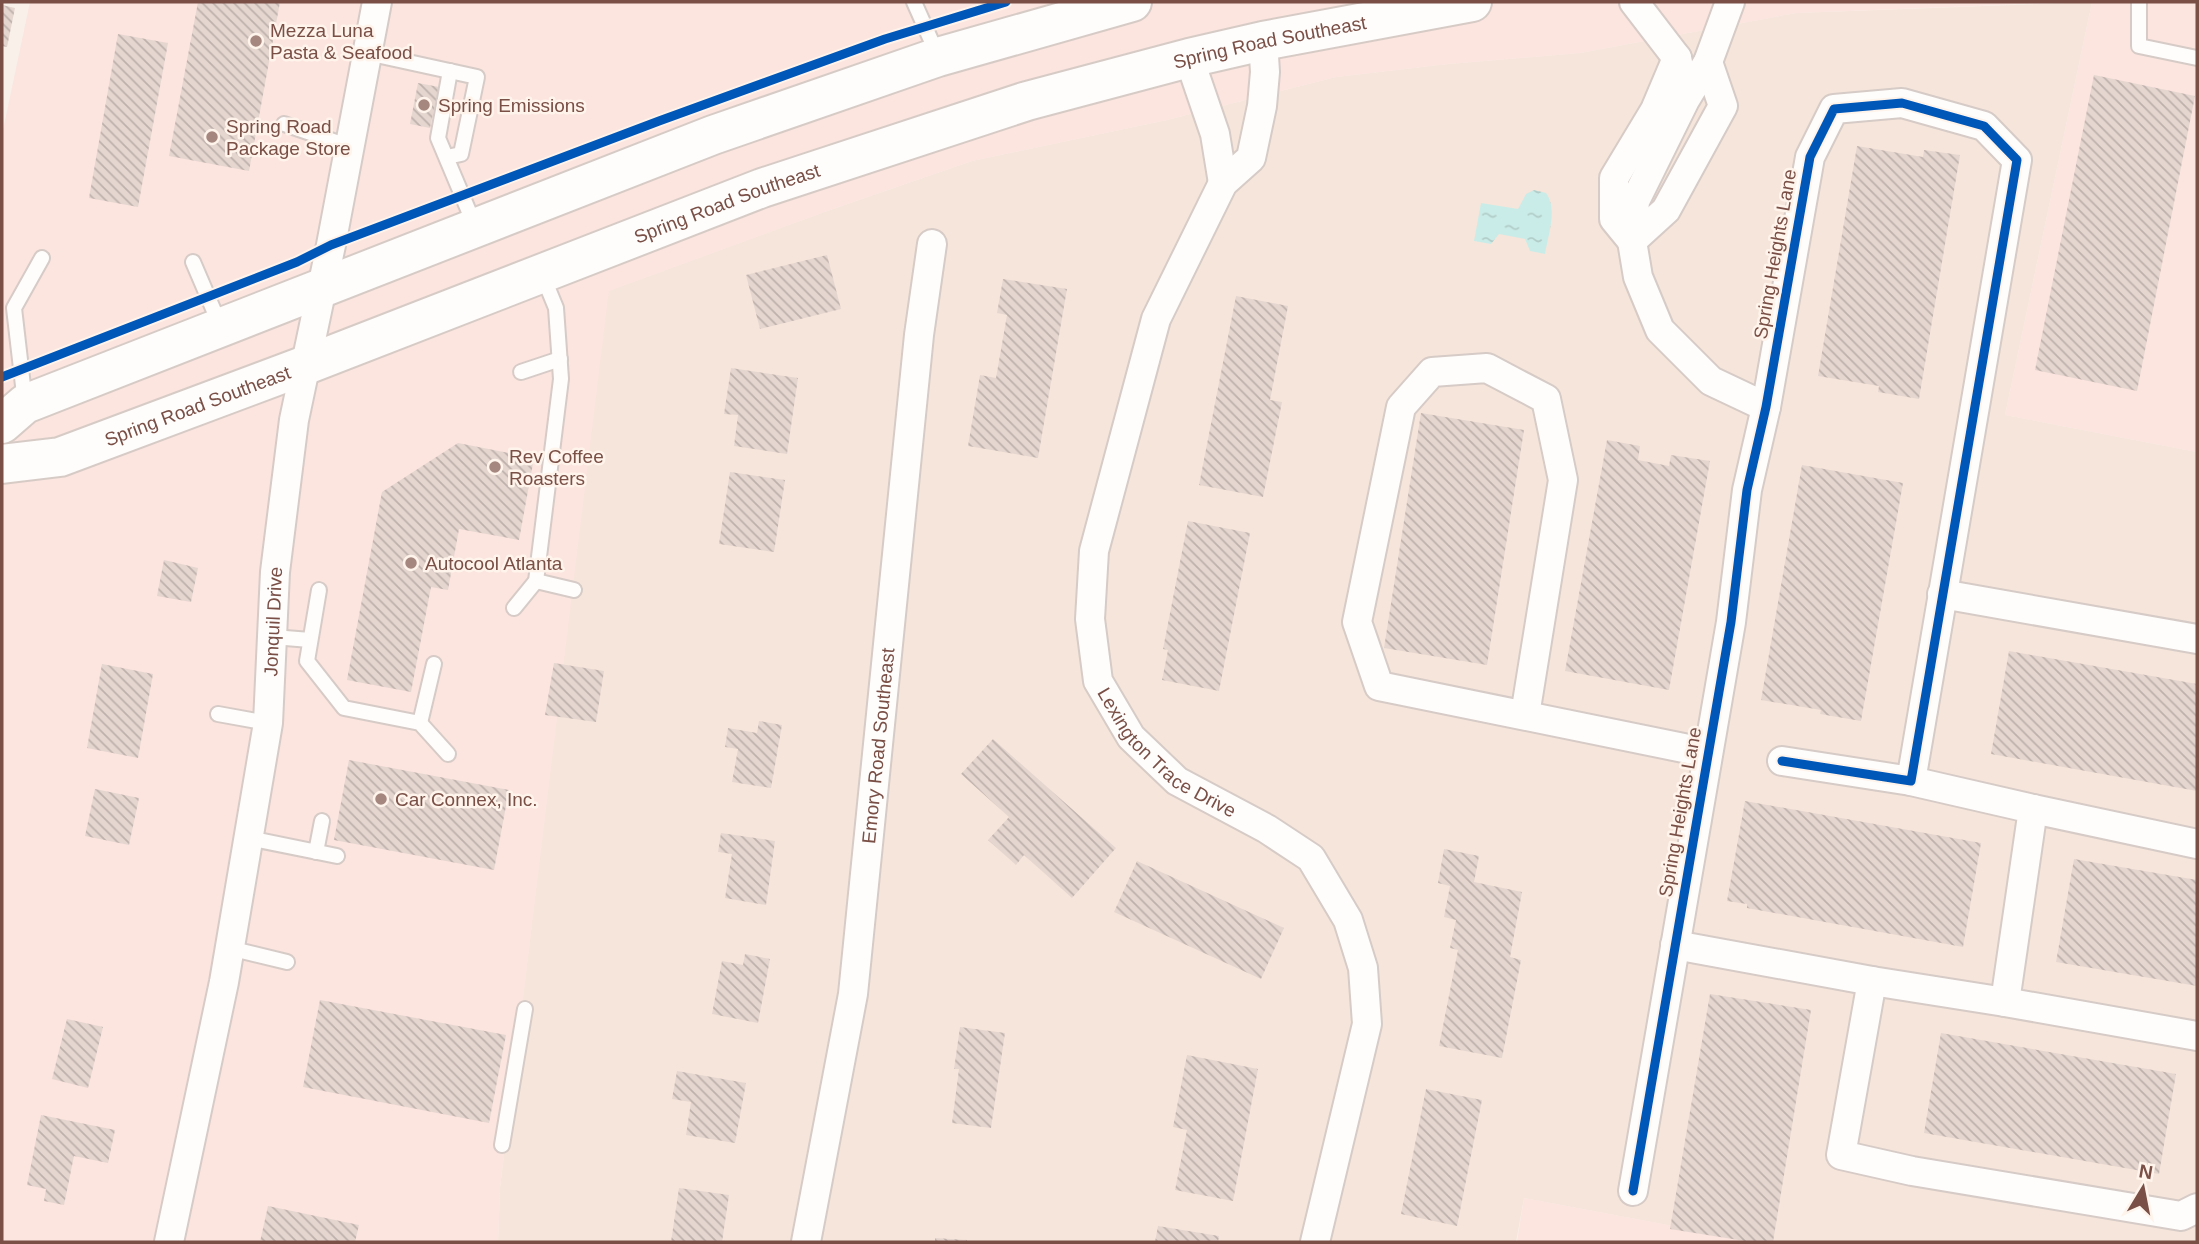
<svg xmlns="http://www.w3.org/2000/svg" width="2199" height="1244" viewBox="0 0 2199 1244" font-family="Helvetica,sans-serif">
<style>
.residential{fill:#f6e5da}
.commercial{fill:#fce4df}
.water{fill:url(#water-ripples)}
.building{fill:url(#building-back-hatch)}
.lines{fill:none;stroke-linecap:round;stroke-linejoin:round}
.lane-casing{stroke:#d6cbc6;stroke-width:18}
.street-casing{stroke:#d6cbc6;stroke-width:32}
.secondary-casing{stroke:#d7cbc6;stroke-width:42}
.lane{stroke:#fefdfc;stroke-width:14}
.street{stroke:#fefdfc;stroke-width:28}
.secondary{stroke:#fefdfc;stroke-width:38}
.cycleway-casing{stroke:#fff4eb;stroke-width:13}
.cycleway{stroke:#0057b8;stroke-width:9}
.poi-dot{fill:#a5877f;stroke:#fff4eb;stroke-width:2.5}
.labels{text-anchor:middle;dominant-baseline:central;stroke-width:5;stroke-linejoin:round;paint-order:stroke}
.poi-label{font-size:19px;fill:#794f46;stroke:#fff4eb;text-anchor:start}
.street-label{font-size:19px;fill:#794f46;stroke:#fff4eb}
</style>
<defs>
<pattern id="water-ripples" width="26" height="14" patternUnits="userSpaceOnUse" patternTransform="scale(1.75)"><rect width="26" height="14" fill="#caece8"/><path d="M2 4q2-2 4 0t4 0M15 11q2-2 4 0t4 0" fill="none" stroke="#b1ccc8"/></pattern>
<pattern id="building-back-hatch" width="6" height="6" patternUnits="userSpaceOnUse" patternTransform="scale(1.75)"><rect width="6" height="6" fill="#e5d6d0"/><path d="M-1 5l2 2M0 0l6 6M5-1l2 2" fill="none" stroke="#beb0ab"/></pattern>
</defs>
<rect width="100%" height="100%" fill="#f8f0e9"/>
<polygon class="residential" points="2092,2 2005,415 2197,452 2197,1242 1758,1242 1524,1198 1516,1242 498,1242 500,1188 608,291 830,210 972,161 1167,120 1336,77 1448,64 1580,53 1796,13"/>
<g class="commercial">
<polygon points="30,2 2075,2 1796,13 1580,53 1448,64 1336,77 1167,120 972,161 830,210 609,291 500,1188 498,1242 2,1242 2,135"/>
<polygon points="2092,2 2197,2 2197,452 2005,415"/>
<polygon points="1524,1198 1758,1242 1517,1242"/>
</g>
<path class="water" d="M1534,190L1546,193C1558,209 1548,235 1545,254L1530,251L1525,239L1499,234L1491,244L1474,241L1481,203L1518,209L1526,194Z"/>
<g class="building">
<polygon points="198,2 280,2 249,171 169,156"/>
<polygon points="2,5 15,8 7,47 2,46"/>
<polygon points="118,34 168,43 138,207 89,198"/>
<polygon points="2094,75 2195,96 2137,391 2035,370"/>
<polygon points="418,83 439,87 430,128 410,124"/>
<polygon points="1857,146 1923,157 1924,150 1960,155 1919,399 1878,392 1879,386 1818,376"/>
<polygon points="827,255 841,309 760,329 746,275"/>
<polygon points="1003,279 1067,289 1038,458 968,446 980,375 996,378 1007,315 997,313"/>
<polygon points="1236,296 1288,306 1270,400 1282,402 1263,497 1199,485"/>
<polygon points="731,368 798,378 787,454 734,446 738,415 724,414"/>
<polygon points="1421,413 1524,430 1487,665 1384,648"/>
<polygon points="1607,440 1640,446 1638,460 1669,466 1671,455 1710,461 1669,690 1565,671"/>
<polygon points="458,443 534,458 519,540 459,529 448,590 431,587 411,692 347,680 382,492"/>
<polygon points="1802,465 1903,483 1861,721 1820,714 1821,710 1761,700"/>
<polygon points="730,472 785,480 774,552 719,544"/>
<polygon points="1188,521 1250,533 1219,691 1162,680 1168,650 1163,649"/>
<polygon points="164,560 198,568 191,602 157,596"/>
<polygon points="2009,651 2197,684 2197,791 1991,754"/>
<polygon points="554,663 604,671 596,722 545,715"/>
<polygon points="102,664 153,674 138,758 87,748"/>
<polygon points="759,721 782,725 771,788 732,782 738,749 725,747 728,728 757,733"/>
<polygon points="993,739 1116,848 1072,898 1024,855 1016,865 988,840 1009,817 961,774"/>
<polygon points="349,760 509,790 494,870 334,840"/>
<polygon points="95,789 139,798 129,845 85,836"/>
<polygon points="1745,801 1981,843 1963,947 1747,908 1747,904 1727,901"/>
<polygon points="721,833 775,841 766,905 725,898 732,854 718,852"/>
<polygon points="1444,849 1479,856 1474,882 1522,892 1510,957 1521,960 1502,1058 1439,1046 1458,950 1450,948 1456,920 1444,917 1450,886 1438,883"/>
<polygon points="2074,859 2197,880 2197,986 2056,962"/>
<polygon points="1137,861 1284,928 1261,979 1114,912"/>
<polygon points="745,954 770,959 758,1023 712,1014 722,961 743,965"/>
<polygon points="1710,994 1811,1010 1773,1242 1751,1242 1670,1229"/>
<polygon points="320,1000 506,1035 489,1123 303,1087"/>
<polygon points="67,1019 103,1027 88,1088 52,1079"/>
<polygon points="960,1027 1005,1033 991,1128 952,1123 959,1069 954,1069"/>
<polygon points="1941,1033 2176,1074 2159,1174 1924,1133"/>
<polygon points="1187,1055 1258,1069 1233,1201 1175,1190 1187,1130 1173,1127"/>
<polygon points="677,1071 746,1083 735,1143 686,1135 691,1102 672,1099"/>
<polygon points="1426,1089 1482,1100 1457,1226 1401,1214"/>
<polygon points="41,1115 115,1130 108,1163 74,1156 64,1205 44,1201 46,1189 27,1185"/>
<polygon points="679,1188 729,1195 722,1242 671,1242"/>
<polygon points="268,1206 359,1225 355,1242 260,1242"/>
<polygon points="1158,1226 1219,1236 1218,1242 1155,1242"/>
<polygon points="935,1238 967,1240 967,1242 935,1242"/>
</g>
<g class="lines">
<defs>
<g id="lane">
<polyline points="914,2 938,56"/>
<polyline points="2139,2 2139,46 2197,58"/>
<polyline points="367,53 477,77 461,154 447,157"/>
<polyline points="450,71 438,138 475,226"/>
<polyline points="284,124 348,146"/>
<polyline points="193,262 220,325"/>
<polyline points="521,372 560,359"/>
<polyline points="25,403 14,308 42,258"/>
<polyline points="536,581 574,590"/>
<polyline points="319,590 307,661 344,708 420,723 448,754"/>
<polyline points="514,608 536,581 561,379 556,308 542,274"/>
<polyline points="273,637 310,640"/>
<polyline points="218,714 268,723"/>
<polyline points="420,723 434,664"/>
<polyline points="248,838 337,856"/>
<polyline points="316,852 322,821"/>
<polyline points="229,948 287,962"/>
<polyline points="502,1145 525,1009"/>
</g>
<g id="street">
<polyline points="1634,2 1677,58 1681,77"/>
<polyline points="1730,2 1708,62 1685,100 1635,201 1632,241 1638,277 1660,330 1711,381 1766,407"/>
<path id="s1" d="M1263,41L1265,72L1262,106L1251,158L1223,183L1156,319L1094,551L1090,619L1098,681L1131,737L1177,781L1267,829L1311,858L1348,920L1363,968L1367,1024L1315,1242"/>
<polyline points="1189,58 1215,134 1223,183"/>
<polyline points="1632,241 1666,210 1723,106 1708,62"/>
<polyline points="1632,241 1614,219 1614,178 1655,110 1677,58"/>
<polyline points="1942,594 2197,639"/>
<polyline points="1525,715 1563,480 1546,399 1487,368 1432,372 1401,407 1357,622 1379,686 1708,753"/>
<polyline points="1911,781 2033,809 2005,1002 2197,1036"/>
<polyline points="2033,809 2197,844"/>
<polyline points="1675,945 1872,981 1841,1155 1912,1171 2181,1216 2197,1208"/>
<polyline points="1872,981 2005,1002"/>
<polyline points="1633,1191 1731,622 1747,490 1766,407 1810,157 1834,109 1902,103 1984,126 2017,160 1911,781 1782,761"/>
<path id="s2" d="M169,1242L224,982L268,723L275,572L294,420L331,245L377,2"/>
<path id="s3" d="M806,1242L853,994L919,335L932,244"/>
</g>
<g id="secondary">
<polyline points="2,424 25,404 713,135 938,57 1132,2"/>
<path id="s4" d="M2,464L60,457L306,365L762,188L1027,101L1189,58L1263,41L1472,2"/>
</g>
</defs>
<use href="#lane" class="lane-casing"/>
<use href="#street" class="street-casing"/>
<use href="#secondary" class="secondary-casing"/>
<use href="#lane" class="lane"/>
<use href="#street" class="street"/>
<use href="#secondary" class="secondary"/>
<defs>
<g id="cycleway">
<polyline points="2,377 297,262 331,245 659,121 885,39 1006,2"/>
<polyline points="1633,1191 1731,622 1747,490 1766,407 1810,157 1834,109 1902,103 1984,126 2017,160 1911,781 1782,761"/>
</g>
</defs>
<use href="#cycleway" class="cycleway-casing"/>
<use href="#cycleway" class="cycleway"/>
</g>
<g class="poi-dot">
<circle cx="256" cy="41" r="7"/>
<circle cx="424" cy="105" r="7"/>
<circle cx="212" cy="137" r="7"/>
<circle cx="495" cy="467" r="7"/>
<circle cx="411" cy="563" r="7"/>
<circle cx="381" cy="799" r="7"/>
</g>
<g class="labels">
<g class="poi-label">
<text x="270" y="30">Mezza Luna<tspan x="270" dy="22">Pasta &amp; Seafood</tspan></text>
<text x="438" y="105">Spring Emissions</text>
<text x="226" y="126">Spring Road<tspan x="226" dy="22">Package Store</tspan></text>
<text x="509" y="456">Rev Coffee<tspan x="509" dy="22">Roasters</tspan></text>
<text x="425" y="563">Autocool Atlanta</text>
<text x="395" y="799">Car Connex, Inc.</text>
</g>
<g class="street-label">
<text stroke="none"><textPath href="#s4" startOffset="1339">Spring Road Southeast</textPath></text>
<text stroke="none"><textPath href="#s4" startOffset="772">Spring Road Southeast</textPath></text>
<text transform="translate(1775 254) rotate(-80)">Spring Heights Lane</text>
<text stroke="none"><textPath href="#s4" startOffset="205">Spring Road Southeast</textPath></text>
<text stroke="none"><textPath href="#s2" startOffset="630">Jonquil Drive</textPath></text>
<text stroke="none"><textPath href="#s3" startOffset="502">Emory Road Southeast</textPath></text>
<text stroke="none"><textPath href="#s1" startOffset="780">Lexington Trace Drive</textPath></text>
<text transform="translate(1680 812) rotate(-80)">Spring Heights Lane</text>
</g>
</g>
<rect width="2199" height="1244" fill="none" stroke="#794f46" stroke-width="7"/>
<g transform="translate(2143 1188) rotate(10)" stroke="#fff4eb" stroke-width="5" paint-order="stroke">
<path d="M0-5L12 26L0 18L-12 26Z" fill="#794f46"/>
<text y="-10" font-size="19" font-weight="bold" text-anchor="middle" fill="#794f46">N</text>
</g>
</svg>
